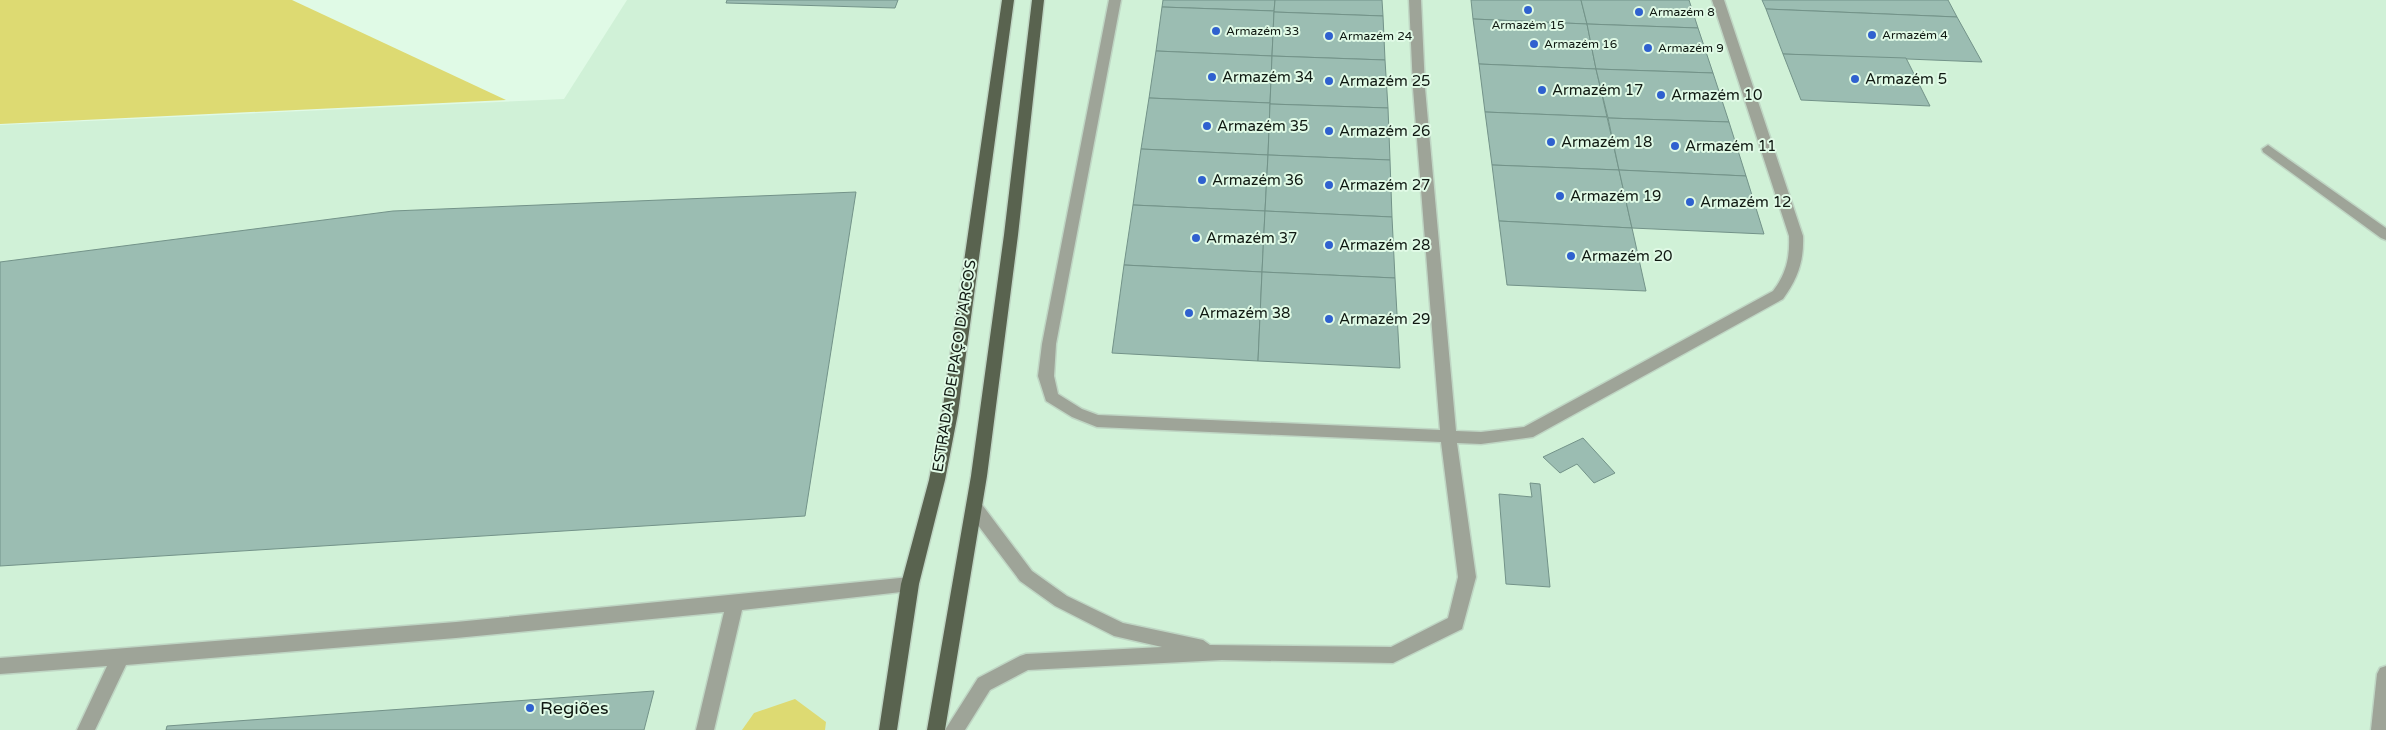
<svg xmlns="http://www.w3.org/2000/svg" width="2386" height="730" viewBox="0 0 2386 730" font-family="'Varela Round',sans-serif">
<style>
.built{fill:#d0f1d7}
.green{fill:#ddda72}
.building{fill:#9bbdb2;stroke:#739389}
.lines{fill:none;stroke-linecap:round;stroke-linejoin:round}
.minor-casing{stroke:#bfd6c4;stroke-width:3}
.major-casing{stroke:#bfd6c4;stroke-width:3}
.minor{fill:#9ea498;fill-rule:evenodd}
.major{fill:#59634f;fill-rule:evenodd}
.poi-dot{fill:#2f61cf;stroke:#e0fae6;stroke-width:2}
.labels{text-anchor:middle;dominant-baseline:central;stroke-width:4;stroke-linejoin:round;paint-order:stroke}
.far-poi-label{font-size:12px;fill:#0f1811;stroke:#e0fae6;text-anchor:start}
.poi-label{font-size:15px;fill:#0f1811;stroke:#e0fae6;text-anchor:start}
.street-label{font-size:15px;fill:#0f1811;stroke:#e0fae6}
.near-poi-label{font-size:18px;fill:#0f1811;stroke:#e0fae6;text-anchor:start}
</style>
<rect width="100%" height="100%" fill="#e0fae6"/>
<polygon class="built" points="627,0 2386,0 2386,730 0,730 0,125 564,99"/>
<g class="green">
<polygon points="0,0 292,0 506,100 0,124"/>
<polygon points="795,699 826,722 825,730 742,730 754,713"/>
</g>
<g class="building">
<polygon points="727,0 898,0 895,8 726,3"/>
<polygon points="1163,0 1275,0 1274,11 1162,7"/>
<polygon points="1275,0 1382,0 1383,16 1274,12"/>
<polygon points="1471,0 1581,0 1587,24 1473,19"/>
<polygon points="1581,0 1689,0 1698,28 1587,24"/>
<polygon points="1762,0 1948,0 1957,17 1766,9"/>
<polygon points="1162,7 1274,11 1272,56 1156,51"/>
<polygon points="1766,9 1957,17 1982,62 1783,54"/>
<polygon points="1274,12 1383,16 1385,60 1272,56"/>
<polygon points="1473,19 1587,24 1596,69 1479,64"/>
<polygon points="1587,24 1698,28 1713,73 1596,69"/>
<polygon points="1156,51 1272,56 1270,103 1149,98"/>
<polygon points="1783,54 1906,58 1930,106 1801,100"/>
<polygon points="1272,56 1385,60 1388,108 1270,104"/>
<polygon points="1479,64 1596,69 1607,117 1485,112"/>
<polygon points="1596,69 1713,73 1729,122 1608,118"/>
<polygon points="1149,98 1270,103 1268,155 1141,149"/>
<polygon points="1270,104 1388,108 1390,160 1268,155"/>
<polygon points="1485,112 1607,117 1619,170 1492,165"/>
<polygon points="1608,118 1729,122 1746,176 1619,170"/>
<polygon points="1141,149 1268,155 1265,211 1133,205"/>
<polygon points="1268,155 1390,160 1392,217 1265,211"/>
<polygon points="1492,165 1619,170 1632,228 1499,221"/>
<polygon points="1619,170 1746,176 1764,234 1632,228"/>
<polygon points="856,192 805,516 0,566 0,262 393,211"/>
<polygon points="1133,205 1265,211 1262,272 1124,265"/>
<polygon points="1265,211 1392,217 1395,278 1262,272"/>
<polygon points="1499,221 1632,228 1646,291 1507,285"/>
<polygon points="1124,265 1262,272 1258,361 1112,353"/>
<polygon points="1262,272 1395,278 1400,368 1258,361"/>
<polygon points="1583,438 1615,473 1594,483 1577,464 1560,473 1543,457"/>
<polygon points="1530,483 1540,484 1550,587 1506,584 1499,494 1532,497"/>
<polygon points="654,691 644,730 166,730 167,726"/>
</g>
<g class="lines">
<defs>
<g id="minor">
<path d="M1109,0H1121L1056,344L1054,376L1058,394L1082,409L1098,415L1440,430L1413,88L1409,0H1421L1425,88L1456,431L1481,432L1524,427L1773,291C1786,274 1790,258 1789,236L1712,0H1724L1803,236C1804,261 1798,278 1783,299L1533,437L1481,444L1457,443L1476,577L1462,629L1393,663L1222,660L1028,670L990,690L965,730H945L978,678L1020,656L1026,654L1162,647L1114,636L1055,606L1020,581L968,512L966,507L968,502L974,500L980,502L1032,571L1067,596L1123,623L1203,640L1210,645L1391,647L1448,618L1458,577L1441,442L1097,427L1072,417L1046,401L1038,376L1042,344Z"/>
<polygon points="2268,145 2386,228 2386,240 2381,238 2263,152 2262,149"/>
<polygon points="910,577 916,579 919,584 916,589 910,591 742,610 714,730 696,730 724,612 456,638 126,665 95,730 77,730 107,666 0,674 0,658 456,622"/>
<polygon points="2386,666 2386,730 2371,730 2377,674 2380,668"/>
</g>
<g id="major">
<polygon points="1002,0 1014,0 958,413 945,480 919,584 897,730 879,730 901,584 929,480 942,413"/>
<polygon points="1032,0 1044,0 1018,235 987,476 945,730 927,730 971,476 1004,235"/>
</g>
</defs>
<use href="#minor" class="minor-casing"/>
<use href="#major" class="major-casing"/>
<use href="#minor" class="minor"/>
<use href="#major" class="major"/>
</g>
<g class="poi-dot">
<circle cx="1528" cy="10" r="5"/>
<circle cx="1639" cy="12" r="5"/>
<circle cx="1216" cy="31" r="5"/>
<circle cx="1872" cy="35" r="5"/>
<circle cx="1329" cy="36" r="5"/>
<circle cx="1534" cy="44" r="5"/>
<circle cx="1648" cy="48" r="5"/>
<circle cx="1212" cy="77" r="5"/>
<circle cx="1855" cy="79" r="5"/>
<circle cx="1329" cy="81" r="5"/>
<circle cx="1542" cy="90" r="5"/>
<circle cx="1661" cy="95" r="5"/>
<circle cx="1207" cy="126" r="5"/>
<circle cx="1329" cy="131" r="5"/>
<circle cx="1551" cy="142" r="5"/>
<circle cx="1675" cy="146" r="5"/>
<circle cx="1202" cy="180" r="5"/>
<circle cx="1329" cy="185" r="5"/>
<circle cx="1560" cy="196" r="5"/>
<circle cx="1690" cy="202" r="5"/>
<circle cx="1196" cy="238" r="5"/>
<circle cx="1329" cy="245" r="5"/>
<circle cx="1571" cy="256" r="5"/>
<circle cx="1189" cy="313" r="5"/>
<circle cx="1329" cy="319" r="5"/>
<circle cx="530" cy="708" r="5"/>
</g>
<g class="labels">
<g class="far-poi-label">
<text x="1649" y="12">Armazém 8</text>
<text x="1528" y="25" text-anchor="middle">Armazém 15</text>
<text x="1226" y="31">Armazém 33</text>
<text x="1882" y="35">Armazém 4</text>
<text x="1339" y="36">Armazém 24</text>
<text x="1544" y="44">Armazém 16</text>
<text x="1658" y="48">Armazém 9</text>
</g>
<g class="poi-label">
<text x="1222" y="77">Armazém 34</text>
<text x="1865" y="79">Armazém 5</text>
<text x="1339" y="81">Armazém 25</text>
<text x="1552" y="90">Armazém 17</text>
<text x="1671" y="95">Armazém 10</text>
<text x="1217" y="126">Armazém 35</text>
<text x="1339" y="131">Armazém 26</text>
<text x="1561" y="142">Armazém 18</text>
<text x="1685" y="146">Armazém 11</text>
<text x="1212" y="180">Armazém 36</text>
<text x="1339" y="185">Armazém 27</text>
<text x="1570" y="196">Armazém 19</text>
<text x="1700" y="202">Armazém 12</text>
<text x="1206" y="238">Armazém 37</text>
<text x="1339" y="245">Armazém 28</text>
<text x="1581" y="256">Armazém 20</text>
<text x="1199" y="313">Armazém 38</text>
<text x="1339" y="319">Armazém 29</text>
</g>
<g class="street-label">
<text transform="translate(954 366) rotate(-81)">ESTRADA DE PAÇO D'ARCOS</text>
</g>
<g class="near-poi-label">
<text x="540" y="708">Regiões</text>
</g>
</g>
</svg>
